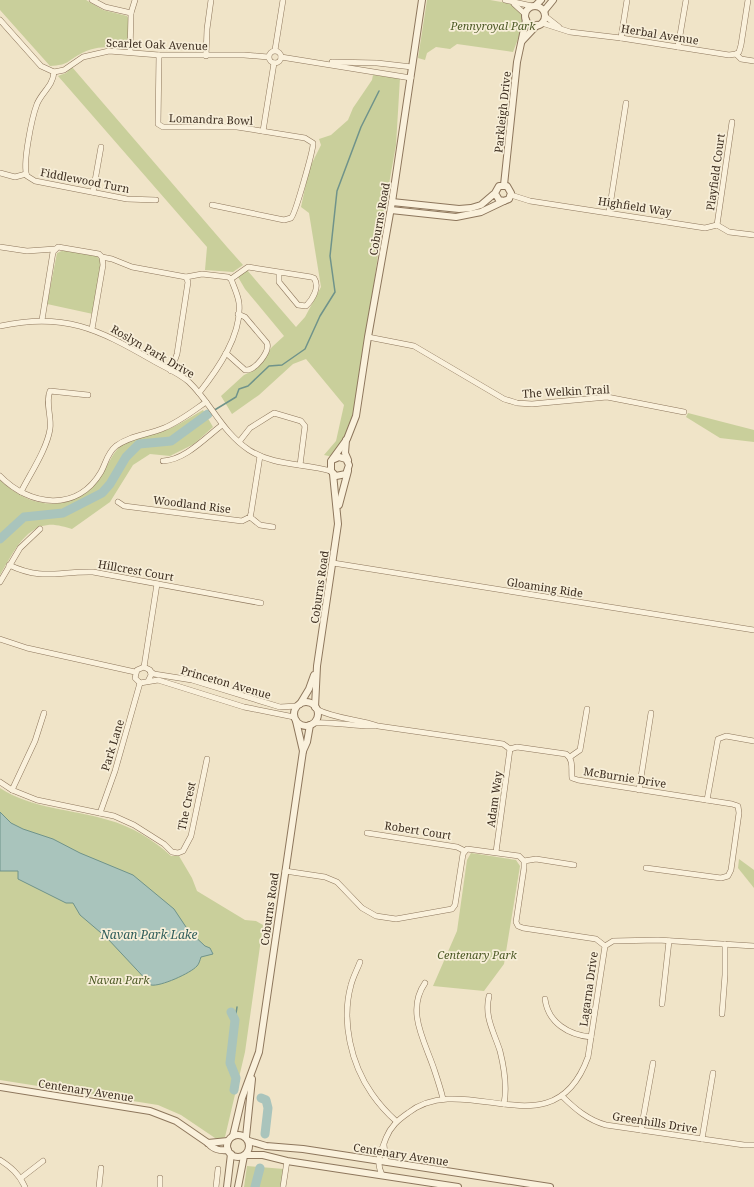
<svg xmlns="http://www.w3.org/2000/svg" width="754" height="1187" viewBox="0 0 754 1187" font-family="'Noto Serif',serif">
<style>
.green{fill:#c9cf9b}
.water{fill:#a9c4bc;stroke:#6f938a}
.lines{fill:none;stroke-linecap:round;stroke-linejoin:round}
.stream{stroke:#6f938a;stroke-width:1.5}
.river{stroke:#a9c4bc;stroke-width:9}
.minor-casing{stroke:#8d765c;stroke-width:6}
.tertiary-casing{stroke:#8d765c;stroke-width:8}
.minor{stroke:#faf1dc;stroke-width:5}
.tertiary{stroke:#faf1dc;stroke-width:6}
.labels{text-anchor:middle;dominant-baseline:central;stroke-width:3.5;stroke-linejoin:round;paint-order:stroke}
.park-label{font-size:11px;font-style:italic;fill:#4d5a26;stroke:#f7eed8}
.street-label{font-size:11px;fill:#3d2e20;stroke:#f7eed8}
.water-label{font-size:12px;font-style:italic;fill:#2f5d5a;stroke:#f7eed8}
</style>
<rect width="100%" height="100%" fill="#f0e4c8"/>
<g class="green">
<path d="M0,0H86L103,10L127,16L130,21L128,43L123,48C109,47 95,46 82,53C67,61 69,65 50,66L0,10Z"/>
<polygon points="427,0 490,0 513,4 522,12 524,23 513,52 457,44 450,49 436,47 427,53 425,60 418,58"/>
<polygon points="72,67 227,247 243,265 233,272 205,270 207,247 58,76 66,73"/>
<polygon points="373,75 400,78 396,145 384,212 355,418 333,457 324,455 336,441 344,405 306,359 293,364 259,395 232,414 221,396 244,375 254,370 272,347 284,336 245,289 238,277 247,270 296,327 305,317 321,287 309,213 301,207 309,169 321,145 319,139 331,135 348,120 353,108 372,80"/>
<polygon points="64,250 97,256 101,261 93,314 47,304 57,253"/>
<path d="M203,410L213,427L194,444L170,456L150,454L133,465L110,502L72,529C65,527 55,524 48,525C24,527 11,557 0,575V480C30,509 70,514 98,480C109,467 111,450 127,442C141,435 157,435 171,428C182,423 192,416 203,410Z"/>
<polygon points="688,413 754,430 754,442 720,438 686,417"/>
<path d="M0,788C32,809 72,809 108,820C131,826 154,840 171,856H179L192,878L197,891L245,920L256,921L263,925L245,1052L225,1137L218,1140L181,1115L158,1105L0,1080Z"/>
<polygon points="471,853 516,860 520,866 504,964 484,991 433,986 457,931 467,860"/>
<polygon points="739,859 754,870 754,888 738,868"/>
<polygon points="247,1166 284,1169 281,1187 244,1187"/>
</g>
<path class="water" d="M0,812L11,823L23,829L53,839L80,853L133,875L174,909L188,930L205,946L210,948L213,954L201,957C200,960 199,964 197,966C191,973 160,987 151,985L107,938L80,915L73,903H66L18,879V871H0Z"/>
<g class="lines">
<g class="stream">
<polyline points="208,414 236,397 239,389 248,386 269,366 282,365 305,349 320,316 335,292 330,256 337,191 361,127 379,91"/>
<polyline points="235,1020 237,1007"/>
</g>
<g class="river">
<polyline points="0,539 24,517 63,513 102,493 110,484 126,457 139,444 171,441 208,414"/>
<polyline points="231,1012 235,1020 230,1063 236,1078 234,1090"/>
<polyline points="261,1098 266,1100 268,1108 265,1134"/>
<polyline points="255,1187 260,1168"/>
</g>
<defs>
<g id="minor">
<polyline points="92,0 105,7 131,13"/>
<polyline points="505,0 532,6"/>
<polyline points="514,4 525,14"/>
<polyline points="545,16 559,27"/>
<polyline points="0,20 41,66 54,72 64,70 83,57 109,51 159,55 244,55 268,57"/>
<polyline points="542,23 570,32 621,38 729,55 736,54 741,59 754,61"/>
<polyline points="621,38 627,0"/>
<polyline points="678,47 686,0"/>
<polyline points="275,50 283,0"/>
<circle cx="275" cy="57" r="6"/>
<polyline points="130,52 131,13 135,0"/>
<polyline points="736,54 739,52 741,45 748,0"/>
<path d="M159,55L158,124L163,127H237L305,138L313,143C314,148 295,215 291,218L284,220L212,205"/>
<polyline points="206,56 207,29 211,0"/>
<polyline points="281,57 411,78"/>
<polyline points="332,62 377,63 412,67"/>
<path d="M54,72C53,86 42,92 37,104C32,117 22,165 27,176L35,181L127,199L156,200"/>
<polyline points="263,131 274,63"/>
<polyline points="0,173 15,177 26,174"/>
<polyline points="93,192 101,147"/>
<polyline points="511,195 530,201 705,228 717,225 729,232 754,235"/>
<polyline points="609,212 626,103"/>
<polyline points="717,225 732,122"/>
<polyline points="0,247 27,251 55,249"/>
<polyline points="102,257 112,259 132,267 186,277 188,282 177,354 171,371"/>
<polyline points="186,277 202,274 228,277 231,279"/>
<polyline points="42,320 53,252 58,247 99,254 102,257 103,265 92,329"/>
<path d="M0,326C64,312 98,329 152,360C164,367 179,373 189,382C212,404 221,431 249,450C274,466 303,463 331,471"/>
<polyline points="368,337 414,346 504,399 517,403 532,404 607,397 684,412"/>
<path d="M226,353L245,370C255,371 270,352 267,343L245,317L238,314"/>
<path d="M199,393C218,369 242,335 239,303C238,295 234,287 231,279L248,267L311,277L314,278C320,287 313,299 306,306L298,305L279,282V272"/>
<polyline points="239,442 250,428 274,413 301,421 305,426 300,465"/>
<path d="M163,461C185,460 205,438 222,425"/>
<path d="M0,476C29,506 77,513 101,472C106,463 107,453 116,446C131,435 148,435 164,428C179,422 193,411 206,402"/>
<path d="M21,492C30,474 47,449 50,429C52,417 45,403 50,391L88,395"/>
<polyline points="118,502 124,506 242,521 250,517 251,513 260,456"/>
<polyline points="250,517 260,525 273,527"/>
<polyline points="333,563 754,630"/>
<path d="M9,565C43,581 58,571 93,572L261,603"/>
<polyline points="0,582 20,548 40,529"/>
<polyline points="0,639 27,648 135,672"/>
<polyline points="144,667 157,584"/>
<polyline points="150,671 154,674 192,680 280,707 297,706"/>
<polyline points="148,681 151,675 150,670 144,667 137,670 135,678 140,683 158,680 244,707 294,717"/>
<path d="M316,709C335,719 358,719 378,726L503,744L510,749"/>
<path d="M313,723C334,721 354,727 375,726"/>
<path d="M510,749L517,747L566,754C574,760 571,769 572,778L578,780L732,804L738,806L739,813L731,870L728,876L721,878L646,868"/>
<polyline points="570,757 580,750 587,709"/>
<polyline points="0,782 12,790 37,800 114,816 134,825 164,844 172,852 178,853 183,851 191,836 207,759"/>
<polyline points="12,790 35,741 44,713"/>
<polyline points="639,790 651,713"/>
<polyline points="707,800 718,739 726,736 754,741"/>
<polyline points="100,813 115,771 140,683"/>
<polyline points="367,833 457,847 465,851"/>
<polyline points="496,852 510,749"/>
<polyline points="524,861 536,859 574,865"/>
<path d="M285,871L325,877L337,882L362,908L376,916L396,919L452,909L455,905L463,854L467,849L519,856L524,861V868L516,922L518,926L523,928L596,939L605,946L588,1057C553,1154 466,1068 408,1113C398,1120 391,1126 386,1138C381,1153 375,1159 382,1175"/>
<polyline points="605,946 613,941 658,940 754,946"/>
<path d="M360,962C357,970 353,977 351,985C341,1021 351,1064 372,1094C379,1104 387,1113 396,1121"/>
<path d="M425,983C405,1012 426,1043 435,1072C438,1081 441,1090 443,1099"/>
<path d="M489,996C484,1017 494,1032 500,1051C504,1067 507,1088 504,1104"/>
<path d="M545,999C548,1023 569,1035 591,1037"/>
<polyline points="662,1004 669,941"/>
<polyline points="722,1014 725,975 725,944"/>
<path d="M562,1096C575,1109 588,1120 606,1125L744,1145H754"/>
<polyline points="641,1130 653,1063"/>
<polyline points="702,1139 713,1073"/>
<polyline points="384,1145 386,1162"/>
<path d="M0,1160C11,1167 19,1174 25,1187"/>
<polyline points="21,1178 43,1161"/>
<polyline points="99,1187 101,1168"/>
<polyline points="160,1187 160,1178"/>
<polyline points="216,1187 218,1169"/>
<polyline points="283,1187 287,1161"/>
</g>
<g id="tertiary">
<polyline points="535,6 541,0"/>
<circle cx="535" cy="16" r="10"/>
<polyline points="544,11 553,0"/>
<polyline points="522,41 537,25"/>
<polyline points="504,185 517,62 526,20"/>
<polyline points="392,202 459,209 471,208 481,205 495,193 499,186 507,186 511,193 509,199 504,201 499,200 495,193"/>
<polyline points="391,210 456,217 481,212 504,201"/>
<polyline points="346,440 345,453 348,460"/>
<polyline points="332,460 339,457 346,459 349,465 346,474 336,476 331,471 331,461 347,439 356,416 368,337 392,202 422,0"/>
<polyline points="339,505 348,471"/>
<circle cx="306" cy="714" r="12"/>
<polyline points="300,704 309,689 314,675"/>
<polyline points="315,707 317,666 338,524 333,474"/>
<polyline points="296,721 303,751"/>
<path d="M0,1087L150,1111L176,1121L208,1143C214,1150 220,1151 228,1150"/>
<circle cx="238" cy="1146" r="11"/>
<polyline points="233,1136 242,1098 259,1052 303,751 307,742 310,725"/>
<polyline points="246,1137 252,1079"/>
<polyline points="249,1141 266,1146 303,1149 550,1187"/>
<polyline points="208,1143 228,1141"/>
<polyline points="246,1155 263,1155 287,1161 458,1187"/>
<polyline points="227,1187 231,1154"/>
<polyline points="238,1187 244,1156"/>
</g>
</defs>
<use href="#minor" class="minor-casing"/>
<use href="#tertiary" class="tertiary-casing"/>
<use href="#minor" class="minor"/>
<use href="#tertiary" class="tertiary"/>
</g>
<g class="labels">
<g class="park-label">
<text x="493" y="25">Pennyroyal Park</text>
<text x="477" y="954">Centenary Park</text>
<text x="119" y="979">Navan Park</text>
</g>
<g class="street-label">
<text transform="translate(660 34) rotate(9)">Herbal Avenue</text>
<text transform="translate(157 44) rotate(2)">Scarlet Oak Avenue</text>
<text transform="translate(502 112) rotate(-84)">Parkleigh Drive</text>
<text transform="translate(211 119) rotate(2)">Lomandra Bowl</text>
<text transform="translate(715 172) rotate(-82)">Playfield Court</text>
<text transform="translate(85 180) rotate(11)">Fiddlewood Turn</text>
<text transform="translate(635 206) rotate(9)">Highfield Way</text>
<text transform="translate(379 219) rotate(-80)">Coburns Road</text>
<text transform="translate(153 351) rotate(30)">Roslyn Park Drive</text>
<text transform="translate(566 391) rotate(-3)">The Welkin Trail</text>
<text transform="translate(192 504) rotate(7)">Woodland Rise</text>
<text transform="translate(136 570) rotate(10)">Hillcrest Court</text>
<text transform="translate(319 587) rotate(-82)">Coburns Road</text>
<text transform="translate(545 587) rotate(9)">Gloaming Ride</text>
<text transform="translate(226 682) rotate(16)">Princeton Avenue</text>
<text transform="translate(112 745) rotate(-73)">Park Lane</text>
<text transform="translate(625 777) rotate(9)">McBurnie Drive</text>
<text transform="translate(494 799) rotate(-82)">Adam Way</text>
<text transform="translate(186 806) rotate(-78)">The Crest</text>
<text transform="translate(418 830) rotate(9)">Robert Court</text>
<text transform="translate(269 909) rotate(-82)">Coburns Road</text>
<text transform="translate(588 989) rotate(-82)">Lagarna Drive</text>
<text transform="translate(86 1090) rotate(9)">Centenary Avenue</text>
<text transform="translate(655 1122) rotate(9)">Greenhills Drive</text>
<text transform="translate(401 1154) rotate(9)">Centenary Avenue</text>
</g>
<g class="water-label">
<text x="149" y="934">Navan Park Lake</text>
</g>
</g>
</svg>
